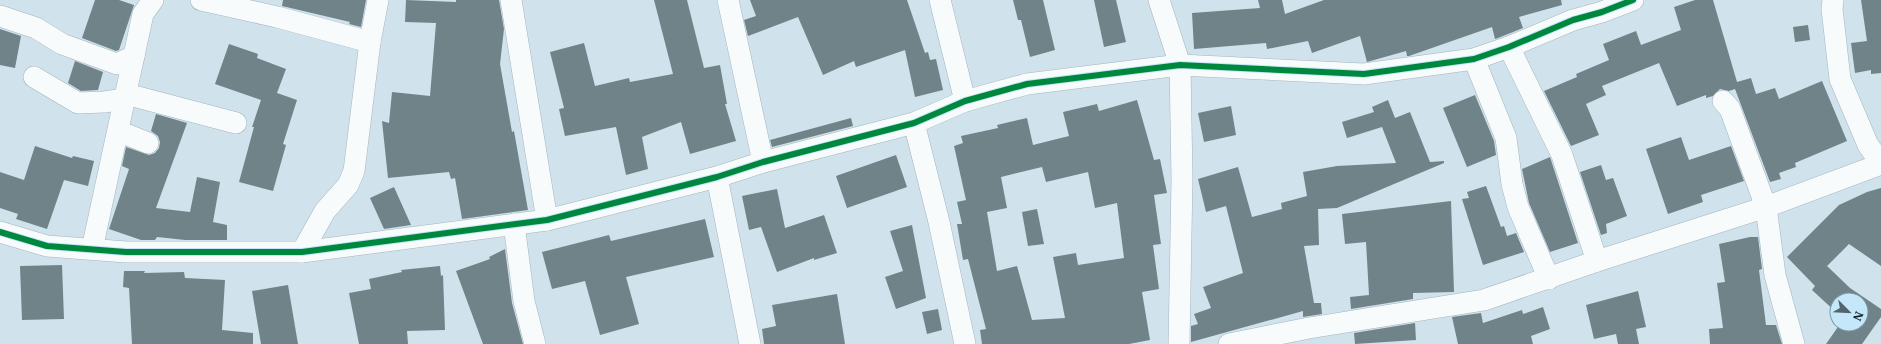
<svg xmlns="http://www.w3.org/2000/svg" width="1881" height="344" viewBox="0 0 1881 344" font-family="Merriweather,serif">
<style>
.building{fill:#708389;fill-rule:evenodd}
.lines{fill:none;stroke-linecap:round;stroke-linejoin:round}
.minor-casing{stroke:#a4b4bd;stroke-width:22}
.minor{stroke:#f8fbfc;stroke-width:21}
.cycleway-casing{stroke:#c4e7f9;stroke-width:8}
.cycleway{stroke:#00873e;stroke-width:6}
</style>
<rect width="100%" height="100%" fill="#d0e3ed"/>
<g class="building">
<polygon points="95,0 119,0 134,5 119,50 116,51 82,38"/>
<polygon points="283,0 366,0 361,27 349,24 350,22 282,6"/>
<polygon points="406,0 456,2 456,0 499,0 504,29 500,64 512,132 514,131 528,210 462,219 455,178 451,179 449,172 388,178 382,121 389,123 392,92 430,96 436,23 405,22"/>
<polygon points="654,0 687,0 704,68 720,65 727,104 725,104 736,141 690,154 681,122 642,137 648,169 626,175 616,127 565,136 559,109 564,108 550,52 584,43 595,86 629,78 630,82 673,74"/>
<polygon points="750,0 907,0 925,53 928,52 930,60 936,59 943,90 915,97 905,50 856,67 854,61 823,75 798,17 748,36 744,20 756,16"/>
<polygon points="1013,0 1043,0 1055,50 1030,57 1021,20 1018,20"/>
<polygon points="1094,0 1116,0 1126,42 1104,47"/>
<polygon points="1258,0 1282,0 1285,14 1324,0 1561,0 1562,5 1519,17 1523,28 1498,38 1495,39 1492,27 1409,56 1407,56 1406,51 1367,62 1360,36 1312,53 1308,41 1267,49 1266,43 1194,49 1192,13 1260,8"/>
<polygon points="1695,0 1713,0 1737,82 1751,78 1756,94 1775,88 1779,99 1822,81 1847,141 1795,163 1796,167 1779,173 1781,179 1770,182 1735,89 1729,91 1720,89 1713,96 1706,98 1706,95 1677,106 1659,63 1602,86 1606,95 1586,104 1599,135 1571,146 1544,91 1577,77 1576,74 1609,60 1603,44 1636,31 1641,45 1681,30 1674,7"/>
<polygon points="1861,0 1881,0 1881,73 1871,74 1871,70 1855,73 1851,43 1867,41"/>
<polygon points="1808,25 1810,40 1795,42 1793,27"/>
<polygon points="0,29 21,36 15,68 0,65"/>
<polygon points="229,44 258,54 257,58 286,69 277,93 297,100 283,144 286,145 273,191 239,182 254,127 252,127 261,100 215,84"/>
<polygon points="75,61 103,72 98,90 81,91 68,83"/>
<polygon points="1475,95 1494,141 1496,155 1467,167 1443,108"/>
<path d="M1137,100L1154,160L1160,159L1167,193L1154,195L1161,244L1153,245L1159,289L1142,292L1150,340L1129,344H982L980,330L986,329L968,259L963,260L957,224H962L957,202L966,200L954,146L963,143L961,136L998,128L997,125L1027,118L1033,145L1069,136L1063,112L1097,104L1099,111ZM1042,167L1046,182L1088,172L1095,208L1117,203L1124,258L1078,265L1076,253L1053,257L1065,318L1032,320L1017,266L997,271L987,212L1007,208L1001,177Z"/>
<polygon points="1388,100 1395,118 1410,112 1430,162 1444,161 1444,163 1337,208 1318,209 1319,245 1304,246 1314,303 1321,303 1322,314 1303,317 1303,311 1191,342 1191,326 1198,324 1194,314 1211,308 1203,287 1243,273 1226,206 1206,212 1198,179 1238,167 1252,217 1282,209 1281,203 1307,196 1303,172 1337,166 1396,163 1382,127 1347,138 1342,122 1374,112 1372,107"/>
<polygon points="1231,106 1236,135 1204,142 1198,113"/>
<polygon points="156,114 187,123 156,208 190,212 197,177 220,182 213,222 227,225 227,240 185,240 157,237 155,240 141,240 109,229 129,169 122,166 126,147 149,155 155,153 159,148 160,142 158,136 151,131"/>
<polygon points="851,118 853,126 772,147 770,140"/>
<polygon points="1681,137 1689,160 1731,146 1744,181 1701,195 1703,202 1668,214 1646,149"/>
<polygon points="35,146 72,158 73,156 94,161 88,186 64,180 47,229 16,219 18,214 0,208 0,172 24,180"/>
<polygon points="896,155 907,187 847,208 836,176"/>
<polygon points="1550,157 1578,243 1550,252 1529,203 1522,169"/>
<polygon points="1601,165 1606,180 1613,178 1627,216 1606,224 1607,233 1601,235 1580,172"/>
<polygon points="1486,186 1501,227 1504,226 1507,236 1516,233 1524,252 1483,265 1462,199 1469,198 1467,192"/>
<polygon points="394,187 411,225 384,229 370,198"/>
<polygon points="1881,188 1881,266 1849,244 1827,266 1850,288 1881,309 1881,317 1862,344 1826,344 1840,324 1861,324 1861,300 1837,300 1837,313 1812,290 1815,286 1787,257 1839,205 1867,192"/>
<polygon points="777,189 785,228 824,215 837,253 814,260 814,258 777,272 761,227 749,230 742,196"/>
<polygon points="1451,201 1454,292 1413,293 1413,299 1351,309 1350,297 1369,295 1366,242 1345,244 1342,214"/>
<polygon points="1037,209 1044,244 1028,246 1022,212"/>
<polygon points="705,219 714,257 626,277 639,324 600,335 585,281 552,289 542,252 609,235 611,241"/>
<polygon points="912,225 926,298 896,309 885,277 903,271 890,231"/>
<polygon points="1750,237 1758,237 1762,269 1759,270 1766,325 1776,325 1782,344 1710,344 1709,329 1723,328 1717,283 1725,282 1719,244"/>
<polygon points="505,249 512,303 523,344 483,344 456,271 490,259 489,257"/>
<polygon points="62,265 64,319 22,320 20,266"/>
<polygon points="440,266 441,276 443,275 445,330 407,331 408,344 359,344 349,293 371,289 369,279 402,272 401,270"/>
<polygon points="124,271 145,271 144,273 184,272 185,278 225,280 222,330 253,333 253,344 132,344 129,288 123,287"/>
<polygon points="288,285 298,344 261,344 252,291"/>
<polygon points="1638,291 1646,327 1636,329 1639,344 1618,344 1616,334 1594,339 1586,305"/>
<polygon points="837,294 845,344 764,344 762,329 776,326 772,305"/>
<polygon points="1543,307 1550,329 1531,336 1533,344 1458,344 1452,317 1481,313 1483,323 1522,310 1523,314"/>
<polygon points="938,309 942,330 927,334 922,312"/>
<polygon points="1415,323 1416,340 1355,344 1354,333"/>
</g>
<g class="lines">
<defs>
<g id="minor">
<polyline points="201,0 277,17 370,42"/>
<polyline points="511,0 547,220"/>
<polyline points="728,0 763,162"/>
<polyline points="940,0 965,101"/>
<polyline points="1159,0 1180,65 1182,179 1179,344"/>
<polyline points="1833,0 1832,9 1840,79 1868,145 1881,163"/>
<polyline points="0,16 36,28 62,44 117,64 134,56"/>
<polyline points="1509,47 1562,155 1597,261"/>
<polyline points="1474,59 1506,138 1512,184 1518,207 1549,279"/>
<polyline points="34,77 78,103 104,102 125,99"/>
<polyline points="126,94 236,123"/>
<polyline points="1723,101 1730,109 1766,207 1775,275 1794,344"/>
<polyline points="914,123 939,222 965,344"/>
<polyline points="118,131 148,143"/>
<polyline points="717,177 750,344"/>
<polyline points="514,224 524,301 535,344"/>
<polyline points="0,232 47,246 126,252 302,252 547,220 717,177 763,162 914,123 965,101 1027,84 1180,65 1364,74 1474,59 1509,47 1573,20 1602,12 1633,0"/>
<polyline points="92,249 143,14 153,0"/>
<polyline points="302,252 325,211 348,185 354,171 370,42 378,0"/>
<polyline points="1229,344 1309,328 1484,300 1597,261 1766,207 1881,164"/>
</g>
</defs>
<use href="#minor" class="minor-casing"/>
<use href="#minor" class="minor"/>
<defs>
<polyline id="cycleway" points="0,232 47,246 126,252 302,252 547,220 717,177 763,162 914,123 965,101 1027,84 1180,65 1364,74 1474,59 1509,47 1573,20 1602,12 1633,0"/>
</defs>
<use href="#cycleway" class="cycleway-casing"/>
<use href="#cycleway" class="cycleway"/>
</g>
<g transform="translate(1849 312) rotate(114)"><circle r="19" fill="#c4e7f9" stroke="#7b97a5"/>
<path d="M0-3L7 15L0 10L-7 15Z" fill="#52646c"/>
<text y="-6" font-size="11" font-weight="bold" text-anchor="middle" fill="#0e1f27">N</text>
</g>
</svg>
